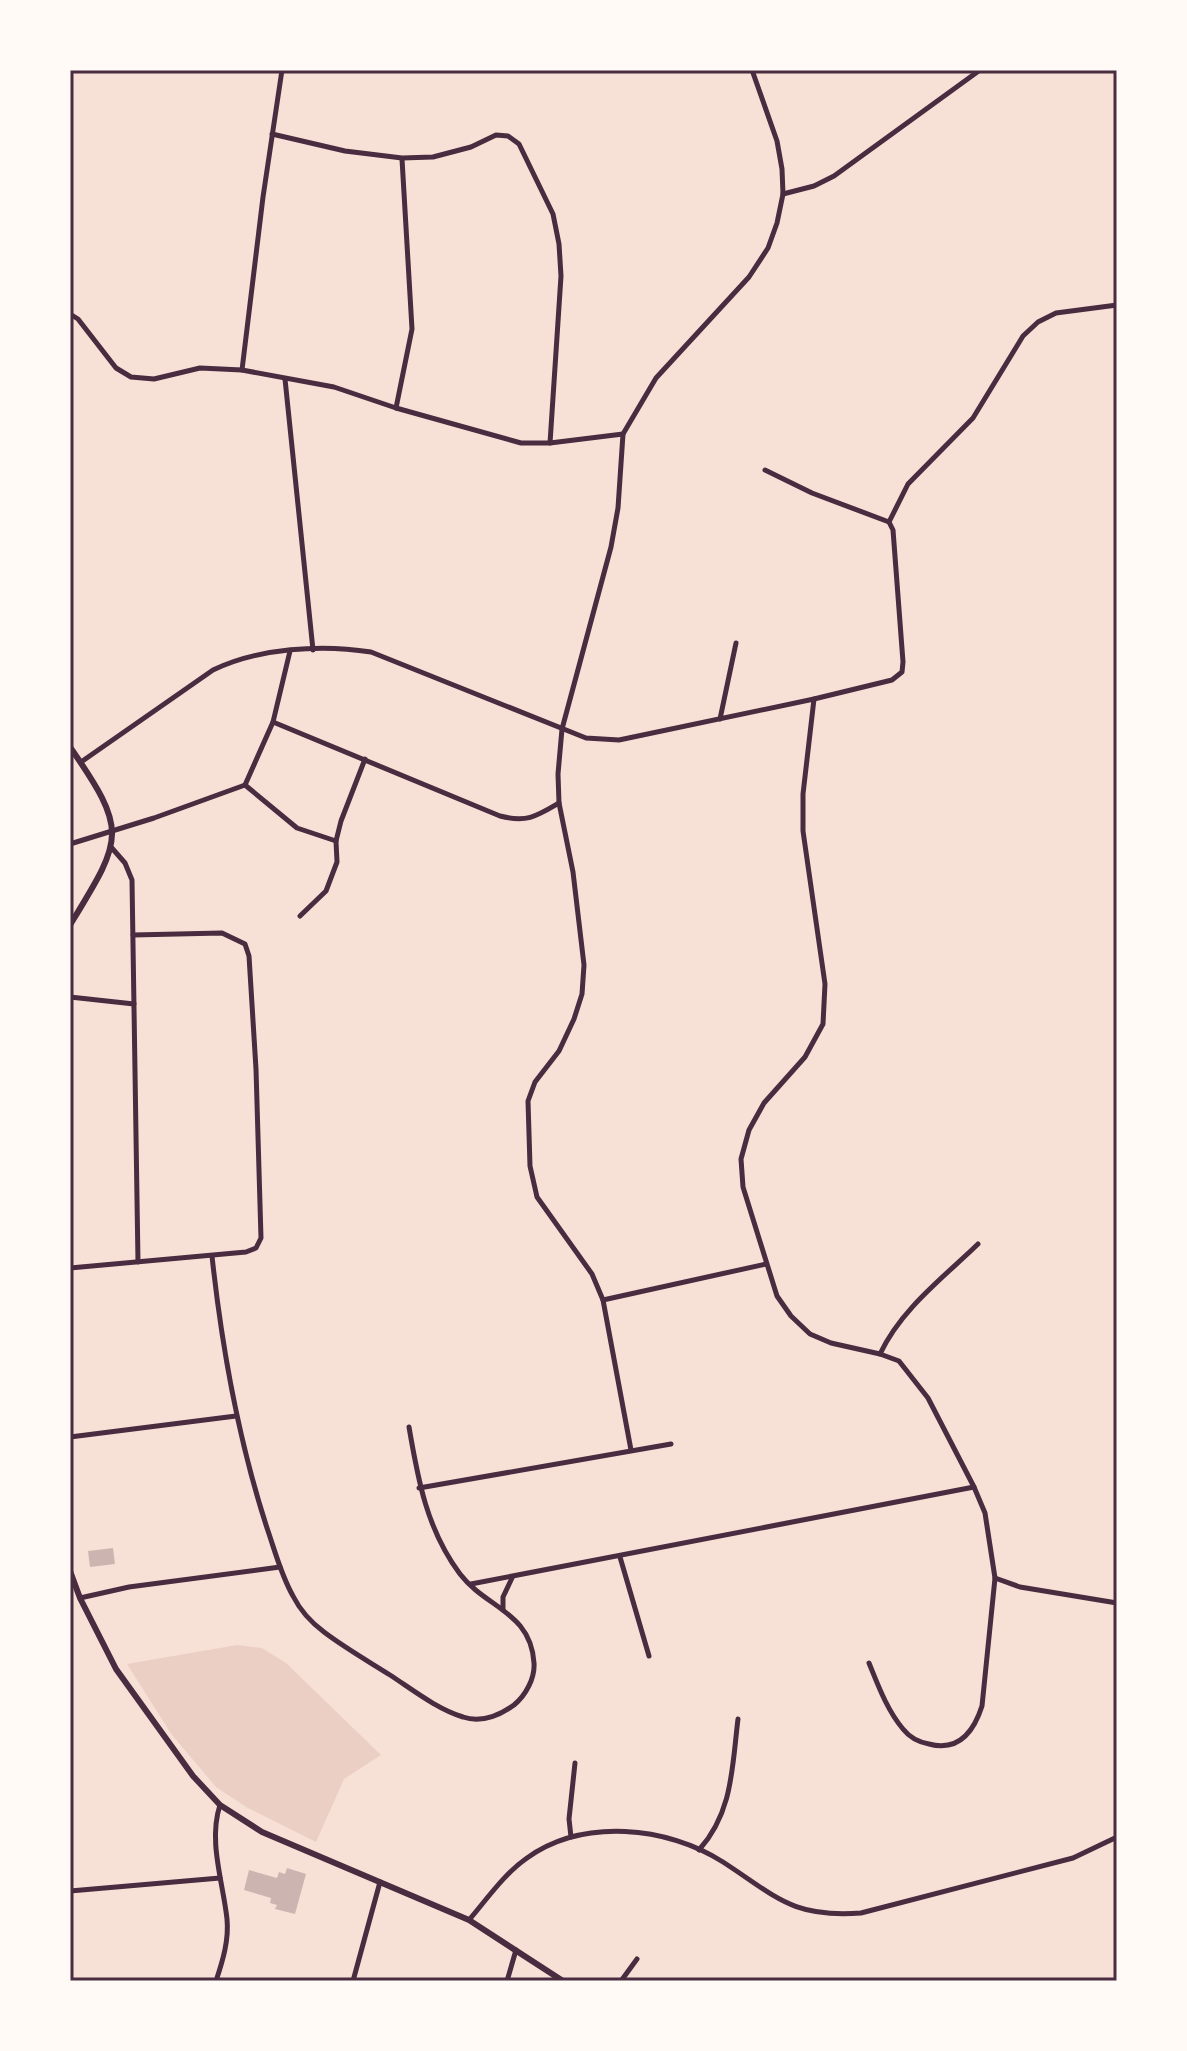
<svg xmlns="http://www.w3.org/2000/svg" width="1187" height="2051" viewBox="0 0 1187 2051" font-family="'Crimson Pro',serif">
<style>
.green{fill:#ebcfc5}
.building{fill:#ccb4b1}
.lines{fill:none;stroke-linecap:round;stroke-linejoin:round}
.minor{stroke:#4a2c40;stroke-width:5}
.secondary{stroke:#4a2c40;stroke-width:6}
.neatline{fill:none;stroke:#4a2c40;stroke-width:3}
</style>
<rect width="100%" height="100%" fill="#f7e1d7"/>
<polygon class="green" points="237,1645 262,1648 286,1663 381,1755 344,1779 316,1842 246,1807 216,1787 172,1735 127,1664"/>
<g class="building">
<polygon points="113,1548 115,1564 90,1567 88,1551"/>
<polygon points="287,1868 306,1874 295,1914 275,1909 277,1905 270,1903 271,1898 244,1890 249,1870 277,1878 279,1872 285,1874"/>
</g>
<g class="lines">
<g class="minor">
<polyline points="272,134 345,151 402,158 433,157 471,147 496,135 508,136 519,144 553,214 559,244 561,276 550,443"/>
<polyline points="783,194 814,186 834,176 980,70"/>
<polyline points="70,314 78,319 116,368 131,377 154,379 200,368 242,370 334,387 396,408 521,443 550,443 623,434"/>
<polyline points="242,370 263,197 282,70"/>
<polyline points="285,379 313,650"/>
<polyline points="396,408 412,329 402,159"/>
<polyline points="889,522 908,484 973,418 1023,336 1038,322 1056,313 1117,305"/>
<path d="M814,699L803,794V831L825,984L823,1024L805,1057L764,1103L749,1130L741,1159L743,1187L777,1296L791,1316L810,1334L831,1343L880,1354L899,1361L928,1398L974,1487L985,1513L995,1578L982,1706C974,1731 959,1752 929,1744C918,1742 910,1738 903,1729C887,1710 878,1685 869,1663"/>
<polyline points="720,719 736,643"/>
<path d="M273,722L500,816C527,823 537,816 559,803"/>
<path d="M81,762L213,670C259,648 321,644 371,652L586,738L619,740L814,699L892,680L902,672L903,662L893,530L889,522L812,493L765,470"/>
<polyline points="245,785 273,722 290,651"/>
<polyline points="70,844 154,818 245,785 297,828 336,841"/>
<polyline points="111,847 125,863 132,880 138,1262"/>
<polyline points="300,916 326,891 337,862 336,841 341,821 365,759"/>
<polyline points="70,997 134,1004"/>
<path d="M212,1256C222,1349 238,1439 267,1528C275,1551 281,1575 293,1596C300,1610 312,1623 324,1632C345,1648 368,1661 390,1675C413,1690 437,1709 463,1717C481,1723 500,1715 514,1705C526,1695 535,1678 534,1663C531,1612 486,1608 460,1574C427,1530 418,1480 409,1427"/>
<polyline points="70,1268 246,1252 256,1248 261,1238 256,1069 249,956 245,944 222,933 133,935"/>
<polyline points="603,1300 766,1264"/>
<path d="M880,1354C901,1309 944,1277 978,1244"/>
<polyline points="70,1437 236,1416"/>
<polyline points="631,1450 603,1300 592,1274 537,1197 530,1166 528,1101 535,1082 559,1051 574,1019 582,994 584,965 573,872 559,803 558,774 562,729 611,547 618,508 623,434 656,378 749,277 768,248 777,223 783,194 782,169 777,141 752,70"/>
<polyline points="419,1488 671,1444"/>
<polyline points="620,1557 649,1656"/>
<polyline points="995,1578 1020,1587 1117,1603"/>
<polyline points="471,1584 974,1487"/>
<polyline points="80,1598 129,1587 280,1567"/>
<polyline points="503,1610 503,1597 512,1578"/>
<polyline points="571,1837 569,1819 575,1763"/>
<path d="M699,1850C733,1812 732,1767 738,1719"/>
<polyline points="70,1891 220,1878"/>
<path d="M469,1920C487,1899 504,1874 527,1858C583,1818 667,1826 723,1862C777,1897 792,1918 861,1913L1073,1858L1117,1837"/>
<path d="M216,1981C223,1960 229,1940 227,1919C223,1882 208,1841 220,1805"/>
<polyline points="353,1981 380,1882"/>
<polyline points="507,1981 516,1950"/>
<polyline points="621,1981 637,1959"/>
</g>
<g class="secondary">
<path d="M70,747C129,832 123,838 70,925"/>
<polyline points="70,1571 80,1598 116,1669 193,1776 220,1805 262,1832 469,1920 563,1981"/>
</g>
</g>
<rect width="1187" height="2051" fill="none" stroke="#fffaf5" stroke-width="144"/>
<rect x="72" y="72" width="1043" height="1907" class="neatline"/>
</svg>
